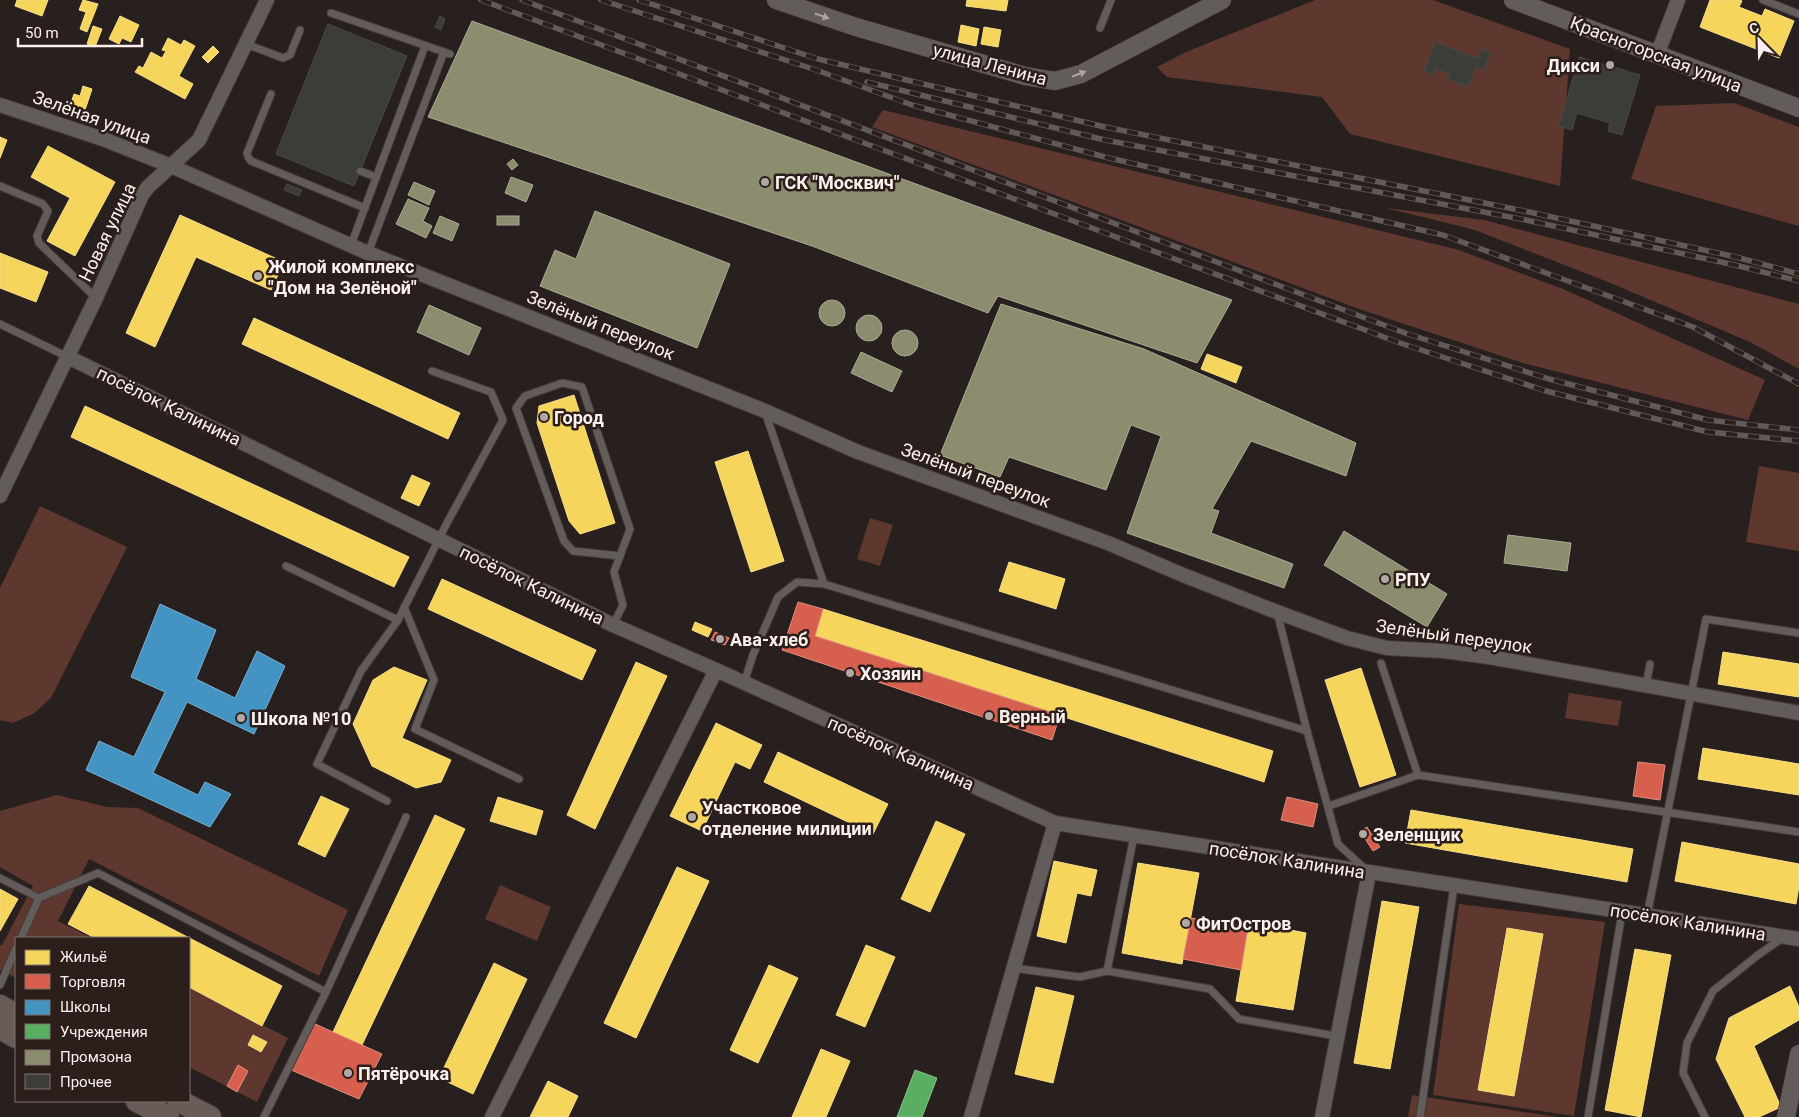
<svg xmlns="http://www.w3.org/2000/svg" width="1799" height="1117" viewBox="0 0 1799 1117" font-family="Roboto,sans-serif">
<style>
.green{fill:#5e382e;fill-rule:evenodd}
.homes{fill:#f6d55c;stroke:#f8dd88}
.shops{fill:#d6604d;stroke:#e18b7d}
.schools{fill:#4393c3;stroke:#7aafd0}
.public{fill:#5aae61;stroke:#8ac28b}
.industry{fill:#8c8c6e;stroke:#adaa94}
.building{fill:#3c3c39;stroke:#494947}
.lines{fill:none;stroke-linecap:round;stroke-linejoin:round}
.service-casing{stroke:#423c3a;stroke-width:9}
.minor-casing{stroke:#423c3a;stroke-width:16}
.tertiary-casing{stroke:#423c3a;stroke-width:19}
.primary-casing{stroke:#423c3a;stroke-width:24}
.service{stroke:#625c5a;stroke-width:7}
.minor{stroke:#625c5a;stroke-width:14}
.tertiary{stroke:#625c5a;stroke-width:18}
.primary{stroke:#695c58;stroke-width:22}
.rail-casing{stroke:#605a59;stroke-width:5.5}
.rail{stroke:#2c1e1a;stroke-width:4;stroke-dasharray:11;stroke-linecap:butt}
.oneway{fill:#aea6a4}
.poi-dot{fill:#b1a7a5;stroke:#2c1e1a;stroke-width:2}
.labels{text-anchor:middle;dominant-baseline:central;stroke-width:5;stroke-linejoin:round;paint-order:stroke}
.street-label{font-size:18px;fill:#fbf0ed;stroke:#2c1e1a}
.poi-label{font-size:18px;font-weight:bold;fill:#fbf0ed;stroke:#2c1e1a;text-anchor:start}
</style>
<rect width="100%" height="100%" fill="#28201e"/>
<g class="green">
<polygon points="1315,0 1433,0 1570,49 1560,186 1350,134 1322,97 1167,77 1157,67 1186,52"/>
<polygon points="1734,103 1799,127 1799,226 1631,179 1656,106"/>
<polygon points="883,110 1459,250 1563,289 1765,380 1748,420 1523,363 1362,310 872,127"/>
<polygon points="1386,208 1484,220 1799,304 1799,369 1750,342 1608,282 1475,230"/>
<polygon points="1759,466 1799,473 1799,551 1746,542"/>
<polygon points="40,506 127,547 51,698 33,714 13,723 0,720 0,588"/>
<polygon points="870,518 893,525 880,566 857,559"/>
<polygon points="1569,693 1622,701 1618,726 1565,718"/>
<polygon points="57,795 107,807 138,808 348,910 319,976 89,859 58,921 92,938 16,938 16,978 0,970 0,945 2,945 33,886 0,867 0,811"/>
<polygon points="500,885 551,907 537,941 485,919"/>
<path d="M1459,904L1605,922L1574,1116L1433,1095ZM1506,928L1543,935L1514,1096L1478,1089Z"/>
<polygon points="189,987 288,1038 257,1102 189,1067"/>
<polygon points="1412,1095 1557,1117 1408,1117"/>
</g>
<g class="homes">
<polygon points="17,0 48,0 42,16 15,6"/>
<polygon points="83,0 98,4 87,32 80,29 86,12 79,10"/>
<polygon points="967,0 1008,0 1006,11 966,6"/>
<polygon points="1710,0 1740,0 1742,1 1739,7 1762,16 1765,9 1794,21 1779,58 1700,27"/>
<polygon points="120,16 139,25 131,42 122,38 119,44 109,39"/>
<polygon points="961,25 979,29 976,46 958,42"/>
<polygon points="93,26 102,29 95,47 87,44"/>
<polygon points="984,27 1001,30 998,47 981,44"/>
<polygon points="168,38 181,45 184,40 195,46 179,76 193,84 185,99 135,72 139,66 143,68 151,52 162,58 166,51 162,50"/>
<polygon points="213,46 219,52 208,63 202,57"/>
<polygon points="83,86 92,89 84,113 69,109 74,94 80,96"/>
<polygon points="0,137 7,140 0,158"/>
<polygon points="48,146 115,182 75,256 47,241 70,198 31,177"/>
<polygon points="180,215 284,262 271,290 196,257 155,347 126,333"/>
<polygon points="0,253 48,272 36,302 0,288"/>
<polygon points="1030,265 1044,270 1041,278 1027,273"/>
<polygon points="254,318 460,413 448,439 242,344"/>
<polygon points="1207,354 1242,367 1236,383 1201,369"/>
<polygon points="574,395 615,523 580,534 569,521 537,423 539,406"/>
<polygon points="85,406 409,557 394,587 71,437"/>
<polygon points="748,451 784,561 751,572 715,462"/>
<polygon points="412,475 430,483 419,506 401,498"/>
<polygon points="1009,562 1065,579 1056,609 999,591"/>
<polygon points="442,579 596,650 582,680 428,609"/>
<polygon points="823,609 1273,751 1264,782 815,636"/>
<polygon points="695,622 712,629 708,637 692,630"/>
<polygon points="1723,652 1799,664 1799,697 1718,684"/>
<polygon points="636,662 667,676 595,829 567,815"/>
<polygon points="394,667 427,680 402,738 451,760 441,782 416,788 372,766 353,724 373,680"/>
<polygon points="1361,668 1396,775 1360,787 1325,680"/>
<polygon points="716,723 762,745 750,769 735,762 702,831 670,816"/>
<polygon points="1703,748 1799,764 1799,795 1698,779"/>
<polygon points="778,752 888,804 873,834 764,782"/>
<polygon points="321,796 349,809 325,857 298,844"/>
<polygon points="498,797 543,811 536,835 490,821"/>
<polygon points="1411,810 1633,849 1627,882 1405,843"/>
<polygon points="435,815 465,829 362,1045 333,1032"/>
<polygon points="936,821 965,834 930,912 901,899"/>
<polygon points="1682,842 1799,864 1799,886 1796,904 1675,881"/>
<polygon points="1054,861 1097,870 1091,896 1077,893 1066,943 1037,936"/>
<polygon points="1138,863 1199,873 1182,964 1122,953"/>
<polygon points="677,867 709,881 636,1038 604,1023"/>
<polygon points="89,886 282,986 262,1026 189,987 189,938 95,938 68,924"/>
<polygon points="0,889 18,899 0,931"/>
<polygon points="1382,901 1419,907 1390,1069 1354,1063"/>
<polygon points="1249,922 1306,933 1293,1010 1236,1001"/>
<polygon points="1507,928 1543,934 1514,1096 1478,1090"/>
<polygon points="866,945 895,957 865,1027 836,1015"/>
<polygon points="1635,949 1671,955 1641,1117 1605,1110"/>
<polygon points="494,963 527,979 473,1094 439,1078"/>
<polygon points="769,965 798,978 758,1063 730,1050"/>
<polygon points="1790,986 1799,1007 1799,1020 1754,1046 1781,1107 1759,1117 1745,1117 1716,1059 1729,1018"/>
<polygon points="1036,987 1074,996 1053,1083 1015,1074"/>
<polygon points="253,1035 267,1042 261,1052 248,1045"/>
<polygon points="821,1049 850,1061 826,1117 792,1117"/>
<polygon points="548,1081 578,1096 568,1117 530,1117"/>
</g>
<g class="shops">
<polygon points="798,602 823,609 815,636 1060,715 1052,740 782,650"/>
<polygon points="715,632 729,638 725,645 711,640"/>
<polygon points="1638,762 1665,765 1660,800 1633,796"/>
<polygon points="1287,797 1318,804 1313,827 1281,820"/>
<polygon points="1367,827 1380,847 1373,851 1360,831"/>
<polygon points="1191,918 1248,927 1241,970 1183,959"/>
<polygon points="313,1023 382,1054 359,1099 291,1070"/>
<polygon points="238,1065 248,1071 237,1092 227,1086"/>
</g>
<polygon class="schools" points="160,604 216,630 196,679 235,698 257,651 285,666 254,734 187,702 153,773 198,795 205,782 231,794 210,827 86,770 99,741 134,757 165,692 131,677"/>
<polygon class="public" points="915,1070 937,1078 922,1117 897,1117"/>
<g class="industry">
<polygon points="472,21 1232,300 1197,363 998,296 988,313 812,246 428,117"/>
<polygon points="513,159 518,165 512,170 507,164"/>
<polygon points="511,177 533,185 526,202 505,193"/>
<polygon points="414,182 435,191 429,205 408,195"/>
<polygon points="408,199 429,208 423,221 432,226 426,238 396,224"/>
<polygon points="595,211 730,264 697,348 540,286 555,250 576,259"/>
<polygon points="440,216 459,224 452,241 433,233"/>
<rect x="497" y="216" width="22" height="9"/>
<circle cx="832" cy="313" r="13"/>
<polygon points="1001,304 1144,349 1356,443 1346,476 1251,441 1212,509 1219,511 1211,533 1293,564 1284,588 1127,533 1161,436 1131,425 1106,490 1009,457 1000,477 940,455"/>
<polygon points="429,305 481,328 469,355 417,332"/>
<circle cx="869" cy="328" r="13"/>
<circle cx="905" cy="343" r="13"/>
<polygon points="861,352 902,371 892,392 851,373"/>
<polygon points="1344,531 1447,594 1427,627 1324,565"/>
<polygon points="1508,535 1571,543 1567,571 1504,563"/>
</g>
<g class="building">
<polygon points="440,16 445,19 441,30 435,27"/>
<polygon points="328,24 407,56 354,186 276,154"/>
<polygon points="1435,42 1478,59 1481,49 1491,53 1484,70 1476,67 1468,87 1448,79 1450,74 1435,69 1433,75 1424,71"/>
<polygon points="1579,57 1640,75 1622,135 1608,131 1610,123 1577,113 1572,130 1559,126"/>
<polygon points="287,184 302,190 299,196 284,190"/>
</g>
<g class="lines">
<defs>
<g id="service">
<polyline points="1763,0 1799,14"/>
<polyline points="331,13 450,54"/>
<polyline points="1100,28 1111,0"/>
<polyline points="246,44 283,58 290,55 300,30"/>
<polyline points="271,94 247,153 248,157 251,161 365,208"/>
<polyline points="360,171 376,177"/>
<polyline points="0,186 43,204 48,211 37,236 39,243 96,298"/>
<polyline points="351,245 425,46"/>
<polyline points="368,253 444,52"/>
<polyline points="0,324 68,357"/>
<polyline points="765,412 824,584"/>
<polyline points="286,566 398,620 447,523 503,420 491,392 432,371"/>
<polyline points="404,607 434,680 415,729 519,779"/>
<polyline points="1277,612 1307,731 1338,844 1365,869"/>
<polyline points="613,625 623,605 614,572 630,529 582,387 562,383 525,396 516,408 564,541 573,551 620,556"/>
<polyline points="1381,663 1418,775"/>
<polyline points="744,683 753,655 778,597 797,582 824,584 1307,731"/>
<polyline points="1646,686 1650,664"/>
<polyline points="387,801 317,764 361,671 398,620"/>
<polyline points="1329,806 1418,775 1799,832"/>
<polyline points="1134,836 1107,971 1210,989 1239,1019 1336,1036"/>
<polyline points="0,878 39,898 21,938"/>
<polyline points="39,898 98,873 326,992 264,1117"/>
<polyline points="1647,916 1706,619 1799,633"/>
<polyline points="1013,968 1080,977 1107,971"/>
<polyline points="0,985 16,948"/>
<polyline points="326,992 406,817"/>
<polyline points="1420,1117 1454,886"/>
<polyline points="1588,1117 1622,913"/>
<polyline points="1705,1117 1683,1073 1687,1043 1713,991 1758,955 1784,937"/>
</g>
<g id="minor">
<polyline points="1657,55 1678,0"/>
<polyline points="0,105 103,139 171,166 368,253 765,411 858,452 1108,543 1183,575 1277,612 1347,638 1387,648 1444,651 1489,657 1799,713"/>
<polyline points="68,357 613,625 716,670 1055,823 1799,939"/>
<polyline points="0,496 96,298 142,195 148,187 199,140 267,0"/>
<polyline points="492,1117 716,670"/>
<polyline points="971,1117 1055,823"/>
<polyline points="1322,1117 1369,873"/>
</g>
<g id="tertiary">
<polyline points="776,0 856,27 1025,76 1055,81 1081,74 1222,0"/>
<polyline points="1513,0 1799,108"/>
<polyline points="1786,1117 1799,1054"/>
</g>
<g id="primary">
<polyline points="0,1006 16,1015"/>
<polyline points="0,1028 16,1037"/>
<polyline points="137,1101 168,1117"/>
<polyline points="179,1101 210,1117"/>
</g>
</defs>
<use href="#service" class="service-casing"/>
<use href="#minor" class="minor-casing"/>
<use href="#tertiary" class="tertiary-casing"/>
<use href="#primary" class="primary-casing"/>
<use href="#service" class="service"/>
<use href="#minor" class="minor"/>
<use href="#tertiary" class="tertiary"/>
<use href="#primary" class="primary"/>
<defs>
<g id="rail">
<polyline points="481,0 1400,343 1546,391 1708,432 1799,441"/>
<polyline points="522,0 1405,333 1549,379 1708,420 1799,430"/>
<polyline points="601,0 816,70 912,105 1105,157 1443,235 1693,327 1799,384"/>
<polyline points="639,0 818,59 1105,127 1529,212 1736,257 1799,274"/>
<polyline points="867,82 1105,140 1526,220 1735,265 1799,281"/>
</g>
</defs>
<use href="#rail" class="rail-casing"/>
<use href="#rail" class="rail"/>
</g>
<defs><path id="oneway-solid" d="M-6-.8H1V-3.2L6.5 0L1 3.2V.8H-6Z" transform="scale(1.25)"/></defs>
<g class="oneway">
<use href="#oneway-solid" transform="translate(822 16) rotate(19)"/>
<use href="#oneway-solid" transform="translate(1079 74) rotate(-21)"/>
</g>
<g class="poi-dot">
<circle cx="1610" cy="65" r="5"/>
<circle cx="765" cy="182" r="5"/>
<circle cx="258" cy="276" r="5"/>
<circle cx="544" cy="417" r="5"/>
<circle cx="1385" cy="579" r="5"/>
<circle cx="720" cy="639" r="5"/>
<circle cx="850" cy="673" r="5"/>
<circle cx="989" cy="716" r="5"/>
<circle cx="241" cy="718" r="5"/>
<circle cx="692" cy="817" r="5"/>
<circle cx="1363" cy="834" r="5"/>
<circle cx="1186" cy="923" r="5"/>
<circle cx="348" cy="1073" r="5"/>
</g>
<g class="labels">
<g class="street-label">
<text transform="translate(1656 54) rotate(21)">Красногорская улица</text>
<text transform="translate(990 64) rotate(15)">улица Ленина</text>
<text transform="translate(92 117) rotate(20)">Зелёная улица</text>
<text transform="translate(107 232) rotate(-64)">Новая улица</text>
<text transform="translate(601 325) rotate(22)">Зелёный переулок</text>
<text transform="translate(169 406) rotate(26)">посёлок Калинина</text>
<text transform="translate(976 475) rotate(20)">Зелёный переулок</text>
<text transform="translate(532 585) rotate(26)">посёлок Калинина</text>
<text transform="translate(1454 636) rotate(8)">Зелёный переулок</text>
<text transform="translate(901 753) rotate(24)">посёлок Калинина</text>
<text transform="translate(1287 860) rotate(9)">посёлок Калинина</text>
<text transform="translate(1688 922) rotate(9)">посёлок Калинина</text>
</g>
<g class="poi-label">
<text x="1600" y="65" text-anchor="end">Дикси</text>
<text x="775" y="182">ГСК "Москвич"</text>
<text x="268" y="266">Жилой комплекс<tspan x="268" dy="21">"Дом на Зелёной"</tspan></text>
<text x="554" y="417">Город</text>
<text x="1395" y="579">РПУ</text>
<text x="730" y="639">Ава-хлеб</text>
<text x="860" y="673">Хозяин</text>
<text x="999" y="716">Верный</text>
<text x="251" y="718">Школа №10</text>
<text x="702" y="807">Участковое<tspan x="702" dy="21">отделение милиции</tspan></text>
<text x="1373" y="834">Зеленщик</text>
<text x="1196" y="923">ФитОстров</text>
<text x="358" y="1073">Пятёрочка</text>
</g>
</g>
<rect x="15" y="937" width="175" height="165" fill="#2c1e1a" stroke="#7f726e"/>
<rect x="25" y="950" width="25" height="15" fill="#f6d55c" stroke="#7f726e"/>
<text x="60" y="962" font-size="15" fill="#fbf0ed">Жильё</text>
<rect x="25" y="974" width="25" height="15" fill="#d6604d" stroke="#7f726e"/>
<text x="60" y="987" font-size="15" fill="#fbf0ed">Торговля</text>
<rect x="25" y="1000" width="25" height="15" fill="#4393c3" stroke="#7f726e"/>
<text x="60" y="1012" font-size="15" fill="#fbf0ed">Школы</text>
<rect x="25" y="1024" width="25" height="15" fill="#5aae61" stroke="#7f726e"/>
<text x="60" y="1037" font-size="15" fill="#fbf0ed">Учреждения</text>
<rect x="25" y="1050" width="25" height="15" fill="#8c8c6e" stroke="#7f726e"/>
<text x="60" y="1062" font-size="15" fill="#fbf0ed">Промзона</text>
<rect x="25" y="1074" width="25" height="15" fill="#3c3c39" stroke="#7f726e"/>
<text x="60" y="1087" font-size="15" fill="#fbf0ed">Прочее</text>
<g transform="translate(1759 40) rotate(337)" stroke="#2c1e1a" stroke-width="4" paint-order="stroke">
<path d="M0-4L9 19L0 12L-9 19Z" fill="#fbf0ed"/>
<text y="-8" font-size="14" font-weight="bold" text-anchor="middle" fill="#fbf0ed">С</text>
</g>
<path d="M18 38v8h124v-8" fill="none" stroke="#fbf0ed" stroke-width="2.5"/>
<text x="25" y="38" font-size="15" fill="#fbf0ed" stroke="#2c1e1a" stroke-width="4" paint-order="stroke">50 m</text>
</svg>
